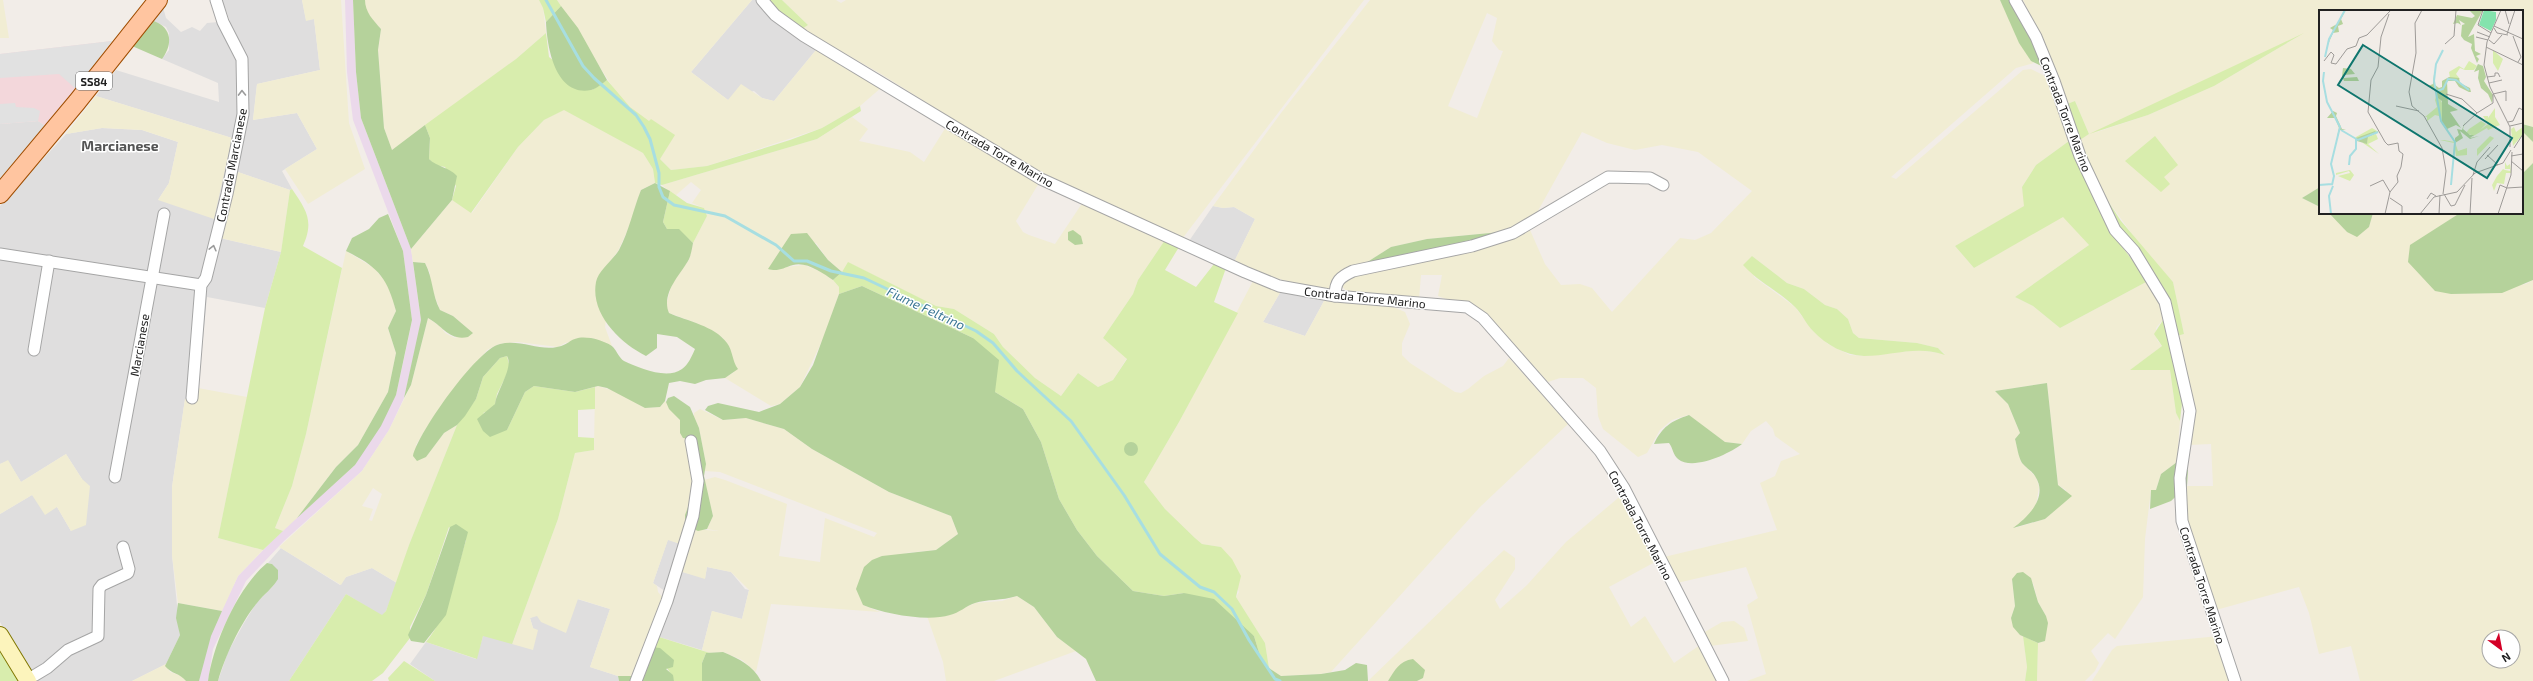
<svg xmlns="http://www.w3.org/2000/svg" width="2533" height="681" viewBox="0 0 2533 681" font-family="'Exo 2',sans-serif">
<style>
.residential{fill:#dfdede}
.commercial{fill:#f3d7db}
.industrial{fill:#ebd9eb}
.farmland{fill:#f1edd3;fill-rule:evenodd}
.grass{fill:#d8edad}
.forest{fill:#b5d29b}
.parking{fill:#e1e1e1}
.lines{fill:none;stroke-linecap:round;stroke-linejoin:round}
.stream{stroke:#a7dee1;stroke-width:3}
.street-casing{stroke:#a5a5a5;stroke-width:13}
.secondary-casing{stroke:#807701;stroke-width:18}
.primary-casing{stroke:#9f4d00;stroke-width:20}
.street{stroke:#fff;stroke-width:11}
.secondary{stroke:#fcf4bc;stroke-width:16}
.primary{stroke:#ffc5a0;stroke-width:18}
.oneway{stroke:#9b9b9b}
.labels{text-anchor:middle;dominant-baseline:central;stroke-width:3;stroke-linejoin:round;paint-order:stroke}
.shield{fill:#fff;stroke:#646464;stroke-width:1}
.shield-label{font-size:11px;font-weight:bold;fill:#212121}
.street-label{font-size:12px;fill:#212121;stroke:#fff}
.water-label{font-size:13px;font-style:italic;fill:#3e7995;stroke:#fff}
.quarter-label{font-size:14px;font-weight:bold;fill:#545454;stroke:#fff}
.inset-river{fill:none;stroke:#a7dee1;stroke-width:2}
.inset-road{fill:none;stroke:#9e9b98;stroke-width:1}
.view{fill:#0f766e;fill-opacity:0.15;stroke:#0f766e;stroke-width:2}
.inset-edge{fill:none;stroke:#212121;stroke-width:2}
</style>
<rect width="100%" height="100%" fill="#f2ede8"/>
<g class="residential">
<polygon points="222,0 302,0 306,20 314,19 320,70 257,84 253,120 297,113 317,149 282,171 292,189 290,190 235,171 220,238 281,252 265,308 207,297 197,401 185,399 172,487 172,555 180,635 166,664 132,681 33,681 0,622 0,514 32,495 57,507 71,531 82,479 66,454 21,482 8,461 0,464 0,206 66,134 102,128 142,130 178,142 169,183 158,200 225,168 232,138 96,96 116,70 219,102 218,83 162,59 169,50 169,33 166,27 154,21 163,7 166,18 181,32 192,27 200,31 207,23 230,21"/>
<polygon points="752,0 756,0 774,21 789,33 816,50 774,101 762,98 754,91 728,100 691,72"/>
<polygon points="38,121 47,127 0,183 0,124"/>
<polygon points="1213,206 1223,208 1234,207 1255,219 1234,262 1189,241"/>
<polygon points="1281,291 1324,301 1305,336 1263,322"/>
<polygon points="668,539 683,545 668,593 653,583"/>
<polygon points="281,548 340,585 346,577 372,568 397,583 386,611 382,616 346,594 289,681 218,681 228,652 244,623 257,602 274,585 272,564 268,563"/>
<polygon points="707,567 731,572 745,589 749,590 742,619 712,611 702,650 656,636 679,571 705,578"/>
<polygon points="577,599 610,609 590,667 618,676 619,681 435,681 410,664 426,642 476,659 483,636 533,628 530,618"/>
</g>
<polygon class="commercial" points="112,41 47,127 38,121 0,124 0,54"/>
<polygon class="industrial" points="345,0 353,0 356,72 361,118 411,249 421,320 417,342 404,398 389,430 362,471 284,541 246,581 213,649 208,681 199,681 205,646 238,576 278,535 355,465 396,395 408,340 412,320 403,251 353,120 347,72"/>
<g class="farmland">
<polygon points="0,0 3,0 9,38 0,38"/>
<polygon points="302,0 341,0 349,123 365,169 308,204 285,169 317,149 297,113 253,120 257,84 320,70 314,19 306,21"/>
<polygon points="365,0 539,0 543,8 546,33 516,59 392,151 384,128 378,50 381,29 369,16 365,7"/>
<polygon points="557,0 752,0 691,72 728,100 741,84 762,98 774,101 816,50 882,87 860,106 822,128 707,166 671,170 660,159 651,119 649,122 639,115 619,97"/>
<polygon points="782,0 836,0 841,3 846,0 1364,0 1182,239 1034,170 881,74 802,29 808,25"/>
<path d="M1370,0H2000L2031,61L2034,63L2016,68L1891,177L1896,179L2023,70L2031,69L2045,76L2055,86L2069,141L2036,165L2022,187L2025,206L1955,246L1974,268L2063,216L2089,245L2015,297L2033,306L2060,328L2148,281L2158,299L2165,317L2156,328L2157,340L2162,346L2131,370H2170L2176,413L2180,421L2177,462L2161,474L2156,490H2151L2145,539L2143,597L2115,639L2108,633L2091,651L2099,663L2095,671L2085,681H2037L2038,643L2045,641L2046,616L2038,602L2033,583L2012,579L2015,606L2011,618L2023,636L2027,667L2025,681H1747L1766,674L1747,605L1758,598L1746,567L1677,583L1664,557L1777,530L1760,483L1775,476L1781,461L1800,454L1775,436L1773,429L1766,421L1751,431L1742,444L1725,442L1688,415L1672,420L1660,430L1647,453L1638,457L1603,429L1598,416L1596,388L1583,378H1560L1548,382L1487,314L1438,296L1442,275H1421L1419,299L1347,292L1342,286L1354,273L1499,242L1530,230L1545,264L1561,285L1580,284L1592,288L1612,312L1680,238L1695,240L1711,233L1752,191L1698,152L1662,145L1635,150L1607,143L1582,132L1534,218L1511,231L1427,239L1391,247L1361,266L1341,273L1326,292L1268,276L1234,262L1255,219L1234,207L1223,208L1213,206L1281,113ZM1487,13L1497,18L1492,41L1499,50L1503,51L1477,118L1448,106ZM1752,256L1787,283L1804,289L1825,305L1837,309L1848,319L1853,333L1859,338L1917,343L1938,348L1945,354L1918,350L1865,356L1850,355L1828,344L1813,331L1795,307L1754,277ZM2047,383L2058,485L2066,490L2064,501L2045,519L2015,528L2029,516L2036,506L2039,487L2036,477L2021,462L2015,439L2020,433L2008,404L1995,391Z"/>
<path d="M2023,0H2533V127L2522,124V11H2320V187L2302,198L2320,207V213H2329L2336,218L2347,232L2369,227L2373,213H2460L2410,246L2451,294L2472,293L2526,284L2533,280V681H2360L2351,646L2319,654L2309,613L2299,587L2216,610L2188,529L2182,494L2187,486H2213L2211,444L2189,445L2177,336L2184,334L2173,282L2140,245L2106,198L2080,140L2089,134L2075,101L2067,104L2047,48ZM2299,36L2214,86L2148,115L2094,133ZM2489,637H2513V661H2489Z"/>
<polygon points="96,96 232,138 214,219 158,200 169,183 178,142 142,130 102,128 66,134"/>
<path d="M565,109L643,153L653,169L655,183L641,190L630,225L618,251L609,263L597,302L606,320L605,327L612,346L592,338L565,343L558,347L518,342L499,344L487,350L434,416L416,445L426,457L444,433L457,425L409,545L397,583L372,568L346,577L341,585L279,547L362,471L389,430L411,385L428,318L441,327L445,333L455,338L468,329L453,316L440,310L430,284V273L425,263L413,262L411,249L452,200L472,213L518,147L544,120ZM373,488L382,494L372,521L369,520L373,509L362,506Z"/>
<polygon points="852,117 868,129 859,141 910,152 924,162 946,127 1039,183 1016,221 1023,232 1029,235 1055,244 1083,202 1165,240 1138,280 1133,294 1103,338 1127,358 1113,380 1098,387 1078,373 1061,396 1035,378 1003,347 994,334 954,309 936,306 849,263 842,272 828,260 816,243 781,252 769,269 804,265 824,273 833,280 839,287 839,294 824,337 800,387 780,404 771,406 725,378 734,372 734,364 723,338 696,323 669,313 666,305 671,287 678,274 689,260 693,243 707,216 704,208 692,203 701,190 691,182 675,196 662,185 817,139"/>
<polygon points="2522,131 2533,142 2533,163 2522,174"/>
<polygon points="235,171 290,190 281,252 220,238"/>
<polygon points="346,251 374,268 390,287 396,311 388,328 396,353 388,392 358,445 336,467 297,518 283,531 275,528 292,486 306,434"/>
<polygon points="1253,281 1281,291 1263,322 1305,336 1324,301 1393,307 1405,312 1410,324 1402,343 1402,355 1410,363 1455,392 1461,393 1468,389 1484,376 1503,366 1509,358 1568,424 1480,507 1331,672 1321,674 1281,676 1269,668 1265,643 1236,597 1239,592 1221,547 1202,544 1195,538 1165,509 1144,482 1179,422"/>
<polygon points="598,386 618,392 645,408 660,407 665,401 680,420 680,433 689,439 694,479 683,545 668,540 653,583 657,586 658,592 665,600 634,676 618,676 590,667 610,609 578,599 566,633 541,622 537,616 530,618 533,628 538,630 533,650 512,644 558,519 575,453 594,450 595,387"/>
<polygon points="198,388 247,397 218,538 263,550 238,576 222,611 178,603 172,555 172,487 185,399 197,401"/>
<polygon points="700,409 723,420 746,418 784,429 812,449 889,492 951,516 958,534 936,550 906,553 863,605 880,612 771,604 756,672 742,660 723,652 710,653 702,650 712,611 742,619 749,590 731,572 707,567 705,579 679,571 693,529 719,531 707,529 713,516 704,480 715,477 725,480 787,504 779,556 820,562 825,518 874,537 877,533 720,472 704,471 706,464 699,428 694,417 694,413"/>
<polygon points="66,454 82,479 90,486 86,525 71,531 57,507 45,515 32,495 0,514 0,464 8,460 21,482"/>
<polygon points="1624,493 1655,562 1609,587 1631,627 1645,616 1674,663 1700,645 1718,681 1417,681 1423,678 1393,674 1388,681 1368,681 1504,550 1515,558 1515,569 1495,600 1500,609 1527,585 1566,542"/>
<polygon points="1017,596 1034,607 1057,637 1076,651 994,681 946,681 943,662 927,616 949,615 975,603 1002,601"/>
<polygon points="1734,621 1744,628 1748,641 1710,646 1703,633 1722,622"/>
<polygon points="2219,636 2233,681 2092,681 2112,650 2117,646"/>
<polygon points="166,664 170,672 182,676 186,681 132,681"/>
</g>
<g class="grass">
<polygon points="539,0 557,0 561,6 546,22 543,8"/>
<polygon points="766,0 782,0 808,25 802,29 776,11"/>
<polygon points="546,33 549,57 592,90 607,80 630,107 649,121 651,119 675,135 660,159 671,170 707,166 790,140 822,128 860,106 861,111 817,139 662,185 655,183 653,169 643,153 564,110 544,120 518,147 471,213 452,200 456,186 445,167 435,165 429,159 430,138 425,125 516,59"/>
<polygon points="2304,33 2214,86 2148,115 2089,134 2080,140 2106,198 2121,221 2173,282 2184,334 2177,336 2165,298 2115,227 2089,175 2067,104 2075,101 2089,134"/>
<polygon points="2155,136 2178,165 2164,177 2170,184 2161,192 2125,161"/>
<polygon points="2069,141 2098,209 2117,240 2148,281 2060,328 2033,306 2015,297 2089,245 2063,217 1974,268 1955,246 2024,206 2022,187 2036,165"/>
<path d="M292,189C307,211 314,221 303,246L342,268L306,434L292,486L275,528L283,531L263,550L218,538L265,308L281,252L290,190Z"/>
<polygon points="670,191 687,203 704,208 707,216 693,243 679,230 667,229 663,222"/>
<polygon points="1165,240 1179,247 1165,270 1196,287 1214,264 1226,268 1214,302 1238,313 1179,422 1144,482 1165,509 1195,538 1202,544 1221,547 1232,559 1241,576 1236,597 1265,643 1269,668 1261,659 1254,636 1184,593 1164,596 1133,591 1097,556 1077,530 1059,499 1041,442 1023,409 995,392 973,338 862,286 839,294 839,287 833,280 842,272 848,262 936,306 954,309 994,334 1003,347 1035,378 1061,396 1078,373 1098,387 1113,380 1127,359 1103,338 1133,294 1138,280"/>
<path d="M1752,256L1787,283L1804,289L1825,305L1837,309L1848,319L1853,333L1859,338L1917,343L1938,348L1945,355C1915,345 1894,356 1864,356C1845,355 1826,345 1813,331C1806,324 1802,314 1795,307C1779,291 1758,282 1743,265Z"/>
<polygon points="2165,317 2182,403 2180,421 2176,413 2170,370 2130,370 2162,346 2154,334"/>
<path d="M507,356L510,368L497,394L495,404L492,410L483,413L507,430L525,392L534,386L575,392L595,387V409L578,410V437L594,438V450L575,453L558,519L512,644L483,636L477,659L426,642C450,613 455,575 466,540L449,527L426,595L410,627V638L383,673L372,681H289L346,594L382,615L386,611L409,545L457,425L476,399L483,377L500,358Z"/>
<path d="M656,636L710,653H706L702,663V681H674C672,672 658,657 652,647Z"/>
<polygon points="2023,636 2038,643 2037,681 2025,681 2027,667"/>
<polygon points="0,641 22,681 0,681"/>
<polygon points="404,661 435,681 389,681 388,678"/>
</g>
<g class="forest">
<path d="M353,0H365C365,12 373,20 381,29L378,50L384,128L392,150L425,125L430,138L429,159C437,167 449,167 457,176L452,200L411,249L361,118L356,72Z"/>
<polygon points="2000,0 2015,0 2048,69 2031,61 2019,43"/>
<path d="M561,6L578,28L607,80C603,83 596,89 591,90C555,97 547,46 546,22Z"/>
<path d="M154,21C172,28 173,44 162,59L132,46Z"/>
<polygon points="2522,124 2533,127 2533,142 2522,131"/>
<polygon points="2533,163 2533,280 2502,293 2451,294 2435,291 2408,262 2410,245 2460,213 2522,213 2522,174"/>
<path d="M655,183L670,191L663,222L667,229H679L693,243C692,248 691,256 688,261C679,276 661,294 669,313C687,321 715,326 727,343C733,351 732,361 738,369L725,378L706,380L695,384L680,381L669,383L665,401L660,407L645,408L607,388L598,386L575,392L534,386L525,392L507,430L490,437L483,431L477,419L495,404C497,390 514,367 507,356L500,358L483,377L476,399L465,416L457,425L444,433L426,457L417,461L413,456C418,433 477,349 500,344C520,339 539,351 557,347C572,344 570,335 591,338C597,339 609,343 613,347C617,351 619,358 624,361C639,368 667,380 682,369C688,365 692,356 695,349L677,337L657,334V348L646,356C620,343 590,314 596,282C598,271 613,260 619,250C629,231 633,210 641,190Z"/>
<polygon points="2320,187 2320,207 2302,198"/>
<polygon points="2329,213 2373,213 2369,227 2357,237 2347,232"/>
<path d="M388,214L403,251L412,320L396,395L381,426L355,465L297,518L336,467L358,445L388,392L396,353L388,328L396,311C387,277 378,267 346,251L352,238L369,229L379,218Z"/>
<polygon points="1073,230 1081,236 1083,244 1075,245 1068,240 1068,232"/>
<polygon points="1511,231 1465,244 1361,266 1391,247 1427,239"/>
<path d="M807,233L828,260L842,272L833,280C823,273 806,261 793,265C783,268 778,272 768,269L791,234Z"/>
<path d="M413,262L425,263C433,278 432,295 440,310L453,316L473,333L468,337C449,341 443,326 428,318L411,385L404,398L421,320Z"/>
<path d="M862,286L973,338L999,360L995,392L1023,409L1041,442L1059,499L1077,530L1097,556L1133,591L1164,596L1184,593L1214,599L1254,636L1261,659L1269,668L1281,676L1321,674L1345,670L1356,663L1367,665L1368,681H1096L1086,659L1057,637L1034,607L1017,596C1001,601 987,599 975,603C966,606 959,613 950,615C927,622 885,614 863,605L856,589L864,567L872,560L882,556L936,550L958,534L951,516L889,492L812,449L784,429L746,418L723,420L705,410L708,406L718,403L759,412L780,404L800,387L813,365L839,294Z"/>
<path d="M2047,383L2058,485L2072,496L2045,519L2013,528C2028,517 2049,497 2035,476C2032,471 2026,468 2022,463C2018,456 2017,446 2015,439L2020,433L2008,404L1995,391Z"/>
<polygon points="674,396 690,407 699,428 706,464 704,476 713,516 707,529 698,531 687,526 685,522 685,515 694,491 689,439 683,438 680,433 680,420 669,409 666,402 668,398"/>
<path d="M1689,415L1725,442L1742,444C1729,454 1693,471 1678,459C1673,455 1673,448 1669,443L1654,444C1662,427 1671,421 1689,415Z"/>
<circle cx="1131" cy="449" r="7"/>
<polygon points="2177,462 2188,470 2187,486 2171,501 2150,509 2151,490 2156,490 2161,474"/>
<polygon points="456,524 468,532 446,615 424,643 411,641 408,635 426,595 450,527"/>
<path d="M267,563L272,564L278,570V579C272,589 264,594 257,603C241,622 225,656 218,681H208C213,644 238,587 267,563Z"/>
<polygon points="2023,572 2031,578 2038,602 2046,616 2048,623 2045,641 2038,643 2020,635 2013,627 2011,618 2015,606 2012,579 2017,573"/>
<path d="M178,603L222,611L211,636L199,681H186C180,673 171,674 165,666L180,635L176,618Z"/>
<polygon points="652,647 660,648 674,660 673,667 666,669 673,675 674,681 619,681 618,676 637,676"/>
<path d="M723,652C739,659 753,665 761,681H702V663L706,653Z"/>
<path d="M1413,659L1425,670L1423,678L1417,681H1388C1395,670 1399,661 1413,659Z"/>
</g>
<g class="parking">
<polygon points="112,41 76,89 59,74 0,78 0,54"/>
<polygon points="15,103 16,107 34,108 40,111 38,121 0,124 0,104"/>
</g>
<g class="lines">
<polyline class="stream" points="546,0 583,66 594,78 636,115 644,127 650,139 659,173 659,187 663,197 674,205 725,216 776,245 794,261 807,261 831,271 864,278 976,331 993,343 1017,371 1071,421 1124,495 1160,554 1200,587 1214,592 1232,609 1249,640 1275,679 1280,681"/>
<defs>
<g id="street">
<polyline points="762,0 775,15 804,36 1041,179 1245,272 1279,286 1335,296 1467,307 1483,318 1600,451 1624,488 1723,681"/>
<polyline points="2015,0 2036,37 2054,81 2080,156 2115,230 2134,251 2165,302 2190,411 2180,478 2182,521 2235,681"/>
<polyline points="0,254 201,285"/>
<path d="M1335,296C1335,281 1340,277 1353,271L1472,246L1513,233L1608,177L1650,178L1663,185"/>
<polyline points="34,350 49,261"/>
<polyline points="192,398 201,285 206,278 227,194 243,114 242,59 223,22 216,0"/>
<polyline points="115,477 164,214"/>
<polyline points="27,680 47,668 68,650 98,636 99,589 102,585 128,573 129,569 123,547"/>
<polyline points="636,681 667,601 693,516 698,481 691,441"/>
</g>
<polyline id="secondary" points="0,635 28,681"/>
<polyline id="primary" points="0,194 77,102 158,0"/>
</defs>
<use href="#street" class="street-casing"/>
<use href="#secondary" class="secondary-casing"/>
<use href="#primary" class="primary-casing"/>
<use href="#street" class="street"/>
<use href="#secondary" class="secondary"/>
<use href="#primary" class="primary"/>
</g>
<defs><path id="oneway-chevron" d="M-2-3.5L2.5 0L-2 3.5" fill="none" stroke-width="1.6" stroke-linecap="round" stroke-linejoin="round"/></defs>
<g class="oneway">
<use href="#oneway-chevron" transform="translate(242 93) rotate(-91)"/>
<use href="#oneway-chevron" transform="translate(213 248) rotate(-76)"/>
</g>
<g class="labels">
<rect class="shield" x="76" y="72" width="36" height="18" rx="3"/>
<g class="shield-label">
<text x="94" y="81">SS84</text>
</g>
<g class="street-label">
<text transform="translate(2066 114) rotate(69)">Contrada Torre Marino</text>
<text transform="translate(1000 153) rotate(30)">Contrada Torre Marino</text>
<text transform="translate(231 165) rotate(-79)">Contrada Marcianese</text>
<text transform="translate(1365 297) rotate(6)">Contrada Torre Marino</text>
<text transform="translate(139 345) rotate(-80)">Marcianese</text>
<text transform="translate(1641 525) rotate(62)">Contrada Torre Marino</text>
<text transform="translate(2203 585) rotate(72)">Contrada Torre Marino</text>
</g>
<g class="water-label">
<text transform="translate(926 308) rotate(25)">Fiume Feltrino</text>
</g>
<g class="quarter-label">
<text x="120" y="145">Marcianese</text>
</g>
</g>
<g transform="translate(2319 10)">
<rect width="204" height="204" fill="#f2ede8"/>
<path d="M174,40L184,49L179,61L174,53ZM150,51L158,56L155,60H146L141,58L137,64L141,69L131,68L130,62L140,56L145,59ZM118,82L124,95L123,112L129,120L128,121L123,114L120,106L116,105L108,111V107H106L118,97L116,90ZM176,98V107L181,115L169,120L168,118L151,128L155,126L147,123L150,119L162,111L167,114L161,120L169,114L164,106H169V108ZM195,117L197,122L204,117V124L194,136L192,119ZM53,118L60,122L36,129L37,127ZM57,124L59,129L49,134L60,144L44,133H48L49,127ZM171,126L175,128L158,146V139ZM121,130H125L136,132L139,141L148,138V145L137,146L135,133ZM186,152L188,156L191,154L192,163H187L185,174L178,173L175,181L173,175L178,166L184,159L186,160L191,161V159H186ZM31,160L35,165L31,171L19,166L31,163L30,161L17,165V163Z" fill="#d8edad"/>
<path d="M27,0L22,9L24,14L19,16L20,22L14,23L8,37L14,20L11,18L18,14ZM150,0H164L149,27L155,24L156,41L162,44L157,46L160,49L158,53L152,38L153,34L145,30L142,26L143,15L146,14L140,10L142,15L139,13L134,14L138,5L153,8L156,6ZM159,54L164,56L167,67L165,71L174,85L173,93L169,84L162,78L159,68L160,60L155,62ZM24,58L32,59L36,64L25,65V68L38,67L40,71H25L23,66ZM115,64L116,75L120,78L123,77V71L130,67L140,68L141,73L151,78L152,82H150L140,77L136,71H128L129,94L139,100L131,102L142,118L137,115L128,119L123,112V91L119,88L117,81L109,76L114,74ZM14,101L18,103L17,106L23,119L27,120H21L18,127L20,118L16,108H8ZM146,111L144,119L151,125H155L151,128L160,126L151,129L141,121L144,128L136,133V128L140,125L138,119L143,120ZM56,121L58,123L49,127L48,134L38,131L36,133L37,128Z" fill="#b5d29b"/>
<path d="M165,0L177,2V10L172,21L160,15Z" fill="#84e3ad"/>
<path class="inset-river" d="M124,40L117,54L115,71L122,111L136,132L132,175M6,47L10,29L26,0M5,62L4,71L8,92L21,117L12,154L15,166L13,175M118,81L124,79L129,69L137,70L150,80M22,120L39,130L59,122M30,155L31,146L37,139V129M0,175L13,174M12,204L10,186L14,176"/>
<path class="inset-road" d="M103,0L96,13L97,43L90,82L93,96L105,106L123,138L127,161L124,184M164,0L159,15L172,23M182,0L168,32L165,55L171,77L191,117V137M186,0L190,14M175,16L204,29M175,18L178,23L189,25M158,22L171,27M188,24L196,0M194,26L202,47L199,52M157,27L169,30M170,30L175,34L183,25M126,34L135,26L137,0M167,37L204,55M5,51L12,42L15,45L12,53L17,54L28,39L37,36L40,28L48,25L72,0M168,67L176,66V63H179L181,67M170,73L183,70M127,84L143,89L158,103M77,96L100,101M189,112L194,111L200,98L204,100M144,116L158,103L174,93V84L187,81V91M191,116L204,113M195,138L204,124M168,145L179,155M192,146L204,144M166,149L179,135M192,151L204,161M154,165L158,152L171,137M51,176L64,170L71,182M188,178L204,177M125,184L132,196L136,195L146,175M178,184L181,175L188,178M71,188L83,196V204M108,189L112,183L117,186M66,204L71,182L79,172L78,166L82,157L84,144L80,141L79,133L69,135L66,132L49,102L52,70L59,57L62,27L70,4M101,204L115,187L138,182L156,163L184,153L192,140M120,204L121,185M151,204L153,168M179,204L192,165L193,142"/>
<path class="view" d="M44,35L193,128L168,168L19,75Z"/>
<rect width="204" height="204" class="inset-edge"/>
</g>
<g transform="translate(2501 649) rotate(148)"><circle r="19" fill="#ffffff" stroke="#a6a6a6"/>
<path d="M0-3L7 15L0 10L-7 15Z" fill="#d30026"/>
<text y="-6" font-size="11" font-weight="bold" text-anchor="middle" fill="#212121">N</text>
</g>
</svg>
